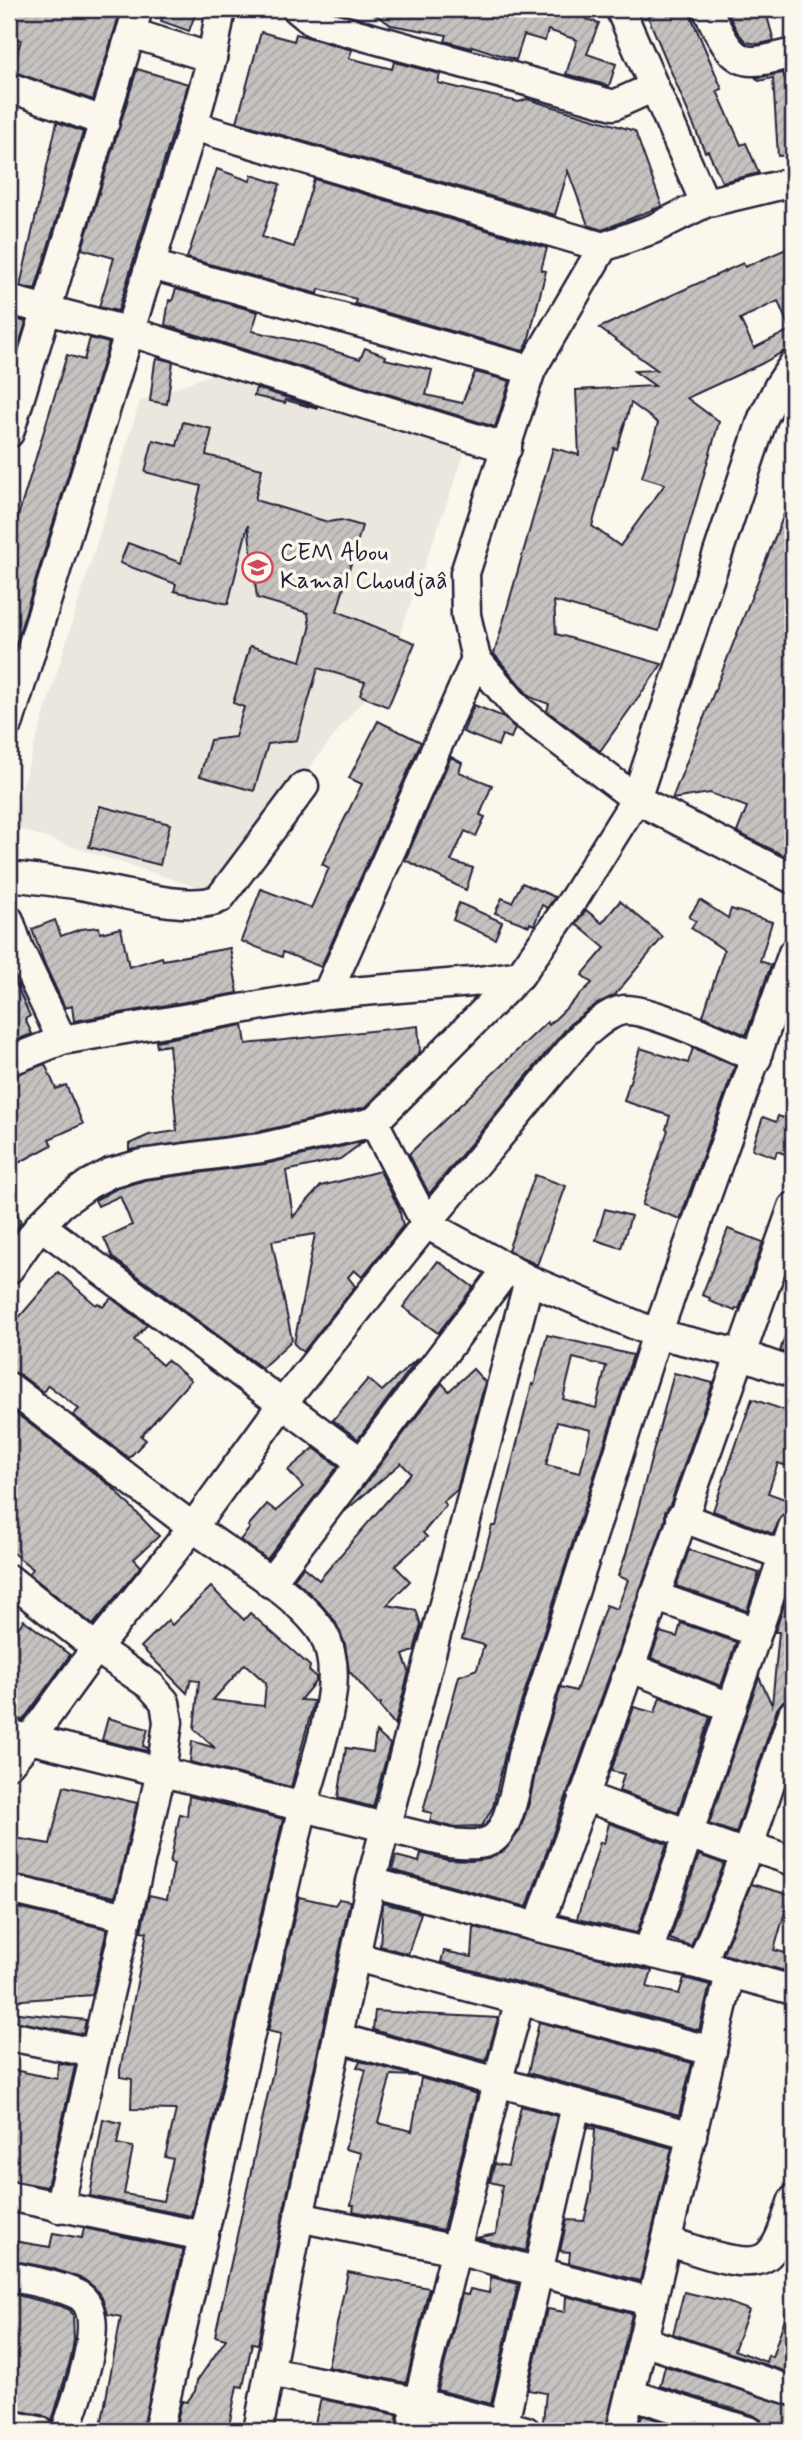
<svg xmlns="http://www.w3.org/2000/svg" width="802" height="2440" viewBox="0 0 802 2440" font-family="Mynerve,sans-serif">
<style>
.built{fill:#ebe7df}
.building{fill:url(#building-hatch);stroke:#22223b;stroke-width:2;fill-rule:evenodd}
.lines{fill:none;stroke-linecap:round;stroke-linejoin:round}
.minor-casing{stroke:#22223b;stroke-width:33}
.minor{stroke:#fbf7ec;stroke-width:28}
.labels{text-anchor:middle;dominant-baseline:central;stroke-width:7;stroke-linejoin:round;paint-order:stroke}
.poi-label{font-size:24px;fill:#22223b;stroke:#fbf7ec;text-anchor:start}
</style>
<defs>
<pattern id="building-hatch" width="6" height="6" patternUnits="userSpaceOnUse" patternTransform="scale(1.75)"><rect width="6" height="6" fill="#c6c2c0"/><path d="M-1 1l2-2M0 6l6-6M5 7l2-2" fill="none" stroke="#aaa6a6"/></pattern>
</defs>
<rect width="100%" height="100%" fill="#fbf7ec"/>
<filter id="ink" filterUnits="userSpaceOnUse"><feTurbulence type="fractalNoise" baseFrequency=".0143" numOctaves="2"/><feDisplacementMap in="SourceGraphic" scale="14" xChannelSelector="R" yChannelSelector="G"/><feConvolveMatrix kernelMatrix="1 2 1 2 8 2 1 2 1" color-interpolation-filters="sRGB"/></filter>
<g filter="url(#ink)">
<polygon class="built" points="220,371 466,449 382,684 356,708 211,892 10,826 140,401"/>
<g class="building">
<polygon points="16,9 121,9 93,100 12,71 21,40 9,36"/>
<polygon points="165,9 197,9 189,31 161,21"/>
<polygon points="367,9 589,9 586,19 599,23 587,54 616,64 609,86 566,74 577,40 548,30 545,41 524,35 516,60 472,46 471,48 445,41 447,35 391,25"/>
<polygon points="666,9 668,15 688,9 722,89 717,91 741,145 746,143 759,173 722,182 708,151 705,152 648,17"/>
<polygon points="737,9 765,9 774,41 758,44 746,42 738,33 729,16"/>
<polygon points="261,32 294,41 296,34 307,37 352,50 349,58 392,69 394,62 440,74 438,83 519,102 527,99 635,131 662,206 602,230 588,225 568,171 555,215 237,122"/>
<polygon points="137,69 188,84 118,311 99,307 114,258 82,249"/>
<polygon points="783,73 788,89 793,89 793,155 778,156 773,78 759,81 756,78"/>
<polygon points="57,122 83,132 35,290 20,286"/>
<polygon points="217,169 250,181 252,175 280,184 262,237 294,247 314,179 547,248 541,270 546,271 528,342 523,351 355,304 356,299 319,289 318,294 187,258"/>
<path d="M793,246V346L761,364L687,398L719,422L659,631L554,601L556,634L662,664L600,751L547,711L549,704L530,697L494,654L553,448L579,455L576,390L655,386L634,371L657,370L599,328L743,263L745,267ZM778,301L790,330L754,348L740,319ZM631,403L658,423L642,477L665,484L620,546L592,526L614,448L617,449Z"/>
<polygon points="176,289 258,312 252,331 307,343 360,359 365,348 386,356 385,359 432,370 426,395 462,403 475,372 510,381 495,427 165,325 169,300 172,301"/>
<polygon points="9,317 26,322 9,377"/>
<polygon points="90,338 109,343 9,666 9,546 67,355 84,360"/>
<polygon points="158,358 173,362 167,404 150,401 155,362"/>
<polygon points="256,388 317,407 317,409 286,400 285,403 254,396"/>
<polygon points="183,422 212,429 206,455 262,469 255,500 328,522 341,520 362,526 337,611 415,643 388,707 360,695 365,682 318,668 297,740 268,744 254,791 200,776 210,740 235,737 244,707 233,703 250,646 301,661 310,629 308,613 257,598 248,525 228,604 174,591 176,584 120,563 128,543 181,563 201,486 145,472 153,440 177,446"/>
<polygon points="792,494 793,494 793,860 737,832 747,807 710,793 672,799"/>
<polygon points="474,705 504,717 515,728 511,738 502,735 498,746 463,732"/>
<polygon points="378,721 421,742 321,967 283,952 282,957 241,941 261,889 311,908 329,868 322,864 362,784 349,778"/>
<polygon points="451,757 462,763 459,772 492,785 480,815 485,817 476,836 465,831 451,861 473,868 466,890 405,860"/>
<polygon points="100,806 170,824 160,865 89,847"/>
<polygon points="522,883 555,897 547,908 542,905 534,925 530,923 529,926 495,913 502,898 512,902"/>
<polygon points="700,900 728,918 731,909 772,922 760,961 771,965 746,1035 703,1016 724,950 691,928 696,921 689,917"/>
<polygon points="620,901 663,937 615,995 598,1003 570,1024 429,1194 409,1154 547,1022 549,1025 592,983 582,975 605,948 576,924 586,910 602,923"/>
<polygon points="459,903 502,922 495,939 453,920"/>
<polygon points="55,920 61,936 81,929 99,927 100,933 121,928 129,967 162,957 163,960 230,948 238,993 74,1021 72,1006 65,1008 45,965 32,929"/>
<polygon points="9,968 30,1016 25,1019 32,1034 9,1043"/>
<polygon points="243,1025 246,1044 418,1026 420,1052 366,1107 258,1132 129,1150 129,1144 149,1135 177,1131 169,1045 157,1047 156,1041"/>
<polygon points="640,1048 688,1063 693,1048 735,1066 680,1219 642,1205 668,1130 666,1129 670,1116 624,1101"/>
<polygon points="45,1064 56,1089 66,1085 83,1124 49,1139 52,1145 9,1168 9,1077"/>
<polygon points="778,1116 793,1121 793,1157 777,1151 775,1157 752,1149 763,1117 776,1122"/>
<polygon points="365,1141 340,1159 286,1171 293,1217 321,1186 380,1171 399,1208 403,1226 362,1277 354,1270 348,1277 355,1286 303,1352 294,1344 315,1234 272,1241 292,1340 262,1368 113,1258 104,1238 132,1225 120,1196 98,1206 95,1200 116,1189 145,1180 265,1164"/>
<polygon points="535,1175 566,1186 537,1265 508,1250"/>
<polygon points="9,1197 21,1222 9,1240"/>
<polygon points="605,1209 631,1216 621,1248 596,1240"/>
<polygon points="728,1229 763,1242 739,1309 736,1308 735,1311 709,1301 710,1298 702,1295"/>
<polygon points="438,1261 473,1287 438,1333 403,1307"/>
<polygon points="58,1272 96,1305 98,1303 103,1307 111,1298 147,1325 134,1340 162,1365 167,1360 191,1380 141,1436 146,1440 129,1458 73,1415 79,1409 48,1385 43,1392 19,1374 9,1371 9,1329"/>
<polygon points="790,1321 793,1321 793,1355 780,1351"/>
<path d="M547,1335L633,1355L506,1750L493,1807L482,1826L452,1827L430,1821L432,1813L423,1811L459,1676L477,1669L484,1645L462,1639L492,1526H496L532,1384L534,1385ZM573,1358L606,1366L596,1408L563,1399ZM557,1422L591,1430L580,1473L546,1465Z"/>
<polygon points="419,1357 358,1439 333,1420 368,1379 382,1391"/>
<polygon points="473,1369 485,1382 457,1490 443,1502 446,1505 423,1533 427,1537 395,1566 410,1581 387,1605 416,1610 421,1625 414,1651 403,1655 409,1671 395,1725 380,1707 381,1703 378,1704 349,1671 345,1644 335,1621 318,1601 294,1579 303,1567 319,1580 411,1473 401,1463 344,1512 442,1383 449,1391"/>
<polygon points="674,1373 713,1383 670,1505 665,1512 665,1520 527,1907 392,1870 396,1856 419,1862 421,1853 447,1860 472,1861 488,1859 504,1851 519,1832 529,1804 538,1759 561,1687 576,1691 606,1605 617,1609 628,1580 618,1576 626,1554"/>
<polygon points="752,1399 793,1413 793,1468 778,1463 768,1493 793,1502 793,1511 782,1515 773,1534 713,1511"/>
<polygon points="9,1408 112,1487 159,1536 134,1559 141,1566 93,1625 29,1574 33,1569 9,1550"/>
<polygon points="314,1448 338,1466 267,1559 240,1540 250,1528 248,1526 267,1504 276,1511 303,1487 288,1470"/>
<polygon points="689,1550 759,1573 747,1611 676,1586"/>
<path d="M211,1587L244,1620L250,1613L310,1666L309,1671L316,1677V1681L300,1700L314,1701L291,1787L190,1762L192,1741L215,1748L194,1729L199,1681L191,1680L187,1693L141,1647L168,1620L172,1625ZM245,1664L266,1683L264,1706L213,1700Z"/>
<polygon points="789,1590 793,1590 793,1698 783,1701 777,1709 736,1833 709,1824 759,1677 772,1705 779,1632 775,1632"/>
<polygon points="24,1620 70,1655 23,1720 9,1718 9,1640"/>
<polygon points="681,1623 736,1642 721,1686 651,1658 660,1632 677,1637"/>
<polygon points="660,1697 710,1717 678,1812 619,1791 624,1774 611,1771 634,1707 655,1713"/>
<polygon points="108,1718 148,1729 143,1746 148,1748 147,1751 102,1740"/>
<polygon points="376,1732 390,1744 373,1807 338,1798 346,1748 373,1752"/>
<polygon points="64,1786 137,1803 115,1897 9,1873 9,1837 50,1844"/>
<polygon points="189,1796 283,1819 191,2216 90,2196 103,2119 121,2123 117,2144 133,2147 124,2194 163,2201 173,2159 165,2157 176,2110 131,2109 132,2079 120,2077 120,2070 147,1932 141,1931 149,1895 167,1899 174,1864 170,1863 180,1814 187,1816"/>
<polygon points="609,1823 667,1844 637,1933 560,1915 577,1919 600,1842 604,1843"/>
<polygon points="699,1855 724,1864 691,1946 670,1939"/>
<polygon points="751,1884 790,1895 774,1950 793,1955 793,1973 723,1954"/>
<polygon points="299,1897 335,1905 339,1899 350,1901 283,2214 258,2344 252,2343 243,2387 237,2386 228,2431 175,2431 181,2404 183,2401 187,2402 195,2391 197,2381 226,2339 215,2336 281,2034 268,2031"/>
<polygon points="383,1903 421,1913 408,1954 380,1946"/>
<polygon points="9,1906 107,1929 92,1995 9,2001"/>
<polygon points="474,1927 652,1971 647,1987 679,1994 684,1978 710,1985 699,2030 441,1962 444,1951 472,1957"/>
<polygon points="375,2011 422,2014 498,2018 486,2061 373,2030"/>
<polygon points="9,2012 86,2020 83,2034 9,2020"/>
<polygon points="539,2022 692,2063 679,2115 528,2073"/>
<polygon points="360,2061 415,2076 391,2075 378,2123 412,2131 421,2078 477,2094 443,2230 353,2211 354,2205 351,2205 361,2153 345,2149 366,2070 357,2067"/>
<polygon points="58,2063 75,2066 47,2187 9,2180 9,2069 57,2079"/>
<polygon points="521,2106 557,2116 526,2251 476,2238 496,2234 502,2185 490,2182 495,2162 494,2164 508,2166"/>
<polygon points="589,2125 672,2148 640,2281 569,2263 570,2252 560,2251 567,2220 584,2221 591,2192 595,2129 588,2128"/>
<polygon points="84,2228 183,2249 142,2431 100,2431 121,2317 107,2314 102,2298 94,2287 83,2279 51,2268 10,2260 13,2241 50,2247 53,2233 82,2238"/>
<polygon points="348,2272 429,2288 406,2383 328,2367"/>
<polygon points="491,2277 518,2284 491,2404 438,2390 462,2294 468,2295 470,2289 489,2293"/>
<polygon points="684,2292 724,2301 749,2310 734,2350 766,2362 768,2355 772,2357 790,2303 793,2304 793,2374 673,2334"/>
<polygon points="9,2293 61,2306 70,2310 73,2315 74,2340 71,2358 52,2421 42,2415 9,2409"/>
<polygon points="566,2296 632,2314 605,2431 542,2431 546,2393 528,2390 547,2309 565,2312"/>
<polygon points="665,2366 793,2407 793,2431 764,2431 761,2420 753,2415 660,2386"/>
<polygon points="321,2399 398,2415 395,2431 313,2431"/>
<polygon points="642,2415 693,2431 638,2431"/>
</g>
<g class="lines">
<defs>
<g id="minor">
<polyline points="297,9 313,22 614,105 654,87"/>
<polyline points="620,9 705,203"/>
<path d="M707,9C717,27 728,63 754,61C767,61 781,56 793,53"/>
<polyline points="131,33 212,58"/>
<polyline points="9,87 105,122"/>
<polyline points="193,126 603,247"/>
<polyline points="793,182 705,203 653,229 603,247 531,370 465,573 466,615 476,659 520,711 636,799 793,879"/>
<polyline points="151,265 531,370"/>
<polyline points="9,300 131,332 507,448"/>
<polyline points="9,433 138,9"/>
<polyline points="9,722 193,126 212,58 221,9"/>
<path d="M9,876C32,879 56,881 80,885C112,890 193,914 220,898L304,786"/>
<polyline points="9,920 19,949 62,1040"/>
<polyline points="327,994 476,659"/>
<polyline points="9,1061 62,1040 327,994 472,982 520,975 575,897 636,799 763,418 779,386 793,365"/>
<polyline points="374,1122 426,1224 529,1280 657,1334 740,1354 793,1373"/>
<polyline points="40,1225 361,1462"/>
<polyline points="9,1269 40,1225 61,1204 89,1184 110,1173 142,1164 261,1148 374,1122 520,975"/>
<path d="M9,1387C71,1434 132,1482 194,1528C233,1557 290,1589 319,1627C325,1635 329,1645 331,1656C340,1696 314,1765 303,1806L158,2431"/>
<polyline points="681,1517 793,1559"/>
<polyline points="9,1579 96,1648 151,1686 165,1702 168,1722 161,1772 59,2208"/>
<polyline points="270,1583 508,1268"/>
<polyline points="654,1596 757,1632"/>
<polyline points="629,1667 732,1708"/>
<path d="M9,1734L449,1843C463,1844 481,1847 493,1839C511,1827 518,1775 522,1755L657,1334L793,953"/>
<path d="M9,1764L30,1739L96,1648L193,1527L283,1403L426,1224L583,1035C595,1026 608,1012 624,1010C651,1008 729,1046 757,1058"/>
<polyline points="583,1796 745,1854"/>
<polyline points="749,1846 793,1861"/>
<polyline points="371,1882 538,1927 701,1965 793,1990"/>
<polyline points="9,1889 127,1917"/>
<polyline points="538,1927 793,1207"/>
<polyline points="648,1952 793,1527"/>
<polyline points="356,1957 712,2051"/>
<polyline points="701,1965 749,1846 793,1714"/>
<polyline points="9,2036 95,2053"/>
<polyline points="339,2038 692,2136"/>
<polyline points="9,2196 203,2236"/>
<polyline points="299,2217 456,2250 652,2302"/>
<path d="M667,2241C691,2248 748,2273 768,2255C782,2242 787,2216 793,2200"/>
<path d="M9,2276C26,2280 68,2287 81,2297C109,2319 75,2402 66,2431"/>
<polyline points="643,2341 793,2391"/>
<polyline points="270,2372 417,2402 526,2431"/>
<polyline points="630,2394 748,2431"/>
<polyline points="9,2425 39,2431"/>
<polyline points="258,2431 299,2217 371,1882 529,1280"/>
<polyline points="411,2431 497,2083 520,2000"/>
<polyline points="502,2431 576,2105"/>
<polyline points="621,2431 730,1974"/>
</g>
</defs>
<use href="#minor" class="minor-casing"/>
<use href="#minor" class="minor"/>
</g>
</g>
<defs>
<symbol id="school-ring" viewBox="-11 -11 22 22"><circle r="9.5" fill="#fbf7ec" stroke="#d1495b" stroke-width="1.5"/><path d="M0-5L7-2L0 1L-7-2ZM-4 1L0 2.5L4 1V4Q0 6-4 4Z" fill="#d1495b"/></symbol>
</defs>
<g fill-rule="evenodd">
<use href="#school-ring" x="240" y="550" width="35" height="35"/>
</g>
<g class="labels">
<g class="poi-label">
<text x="280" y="553">CEM Abou<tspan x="280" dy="28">Kamal Choudjaâ</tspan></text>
</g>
</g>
<rect width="802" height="2440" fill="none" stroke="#fbf7ec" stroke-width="35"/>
<rect x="18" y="18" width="767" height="2405" fill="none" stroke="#22223b" stroke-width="2.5" filter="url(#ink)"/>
</svg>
